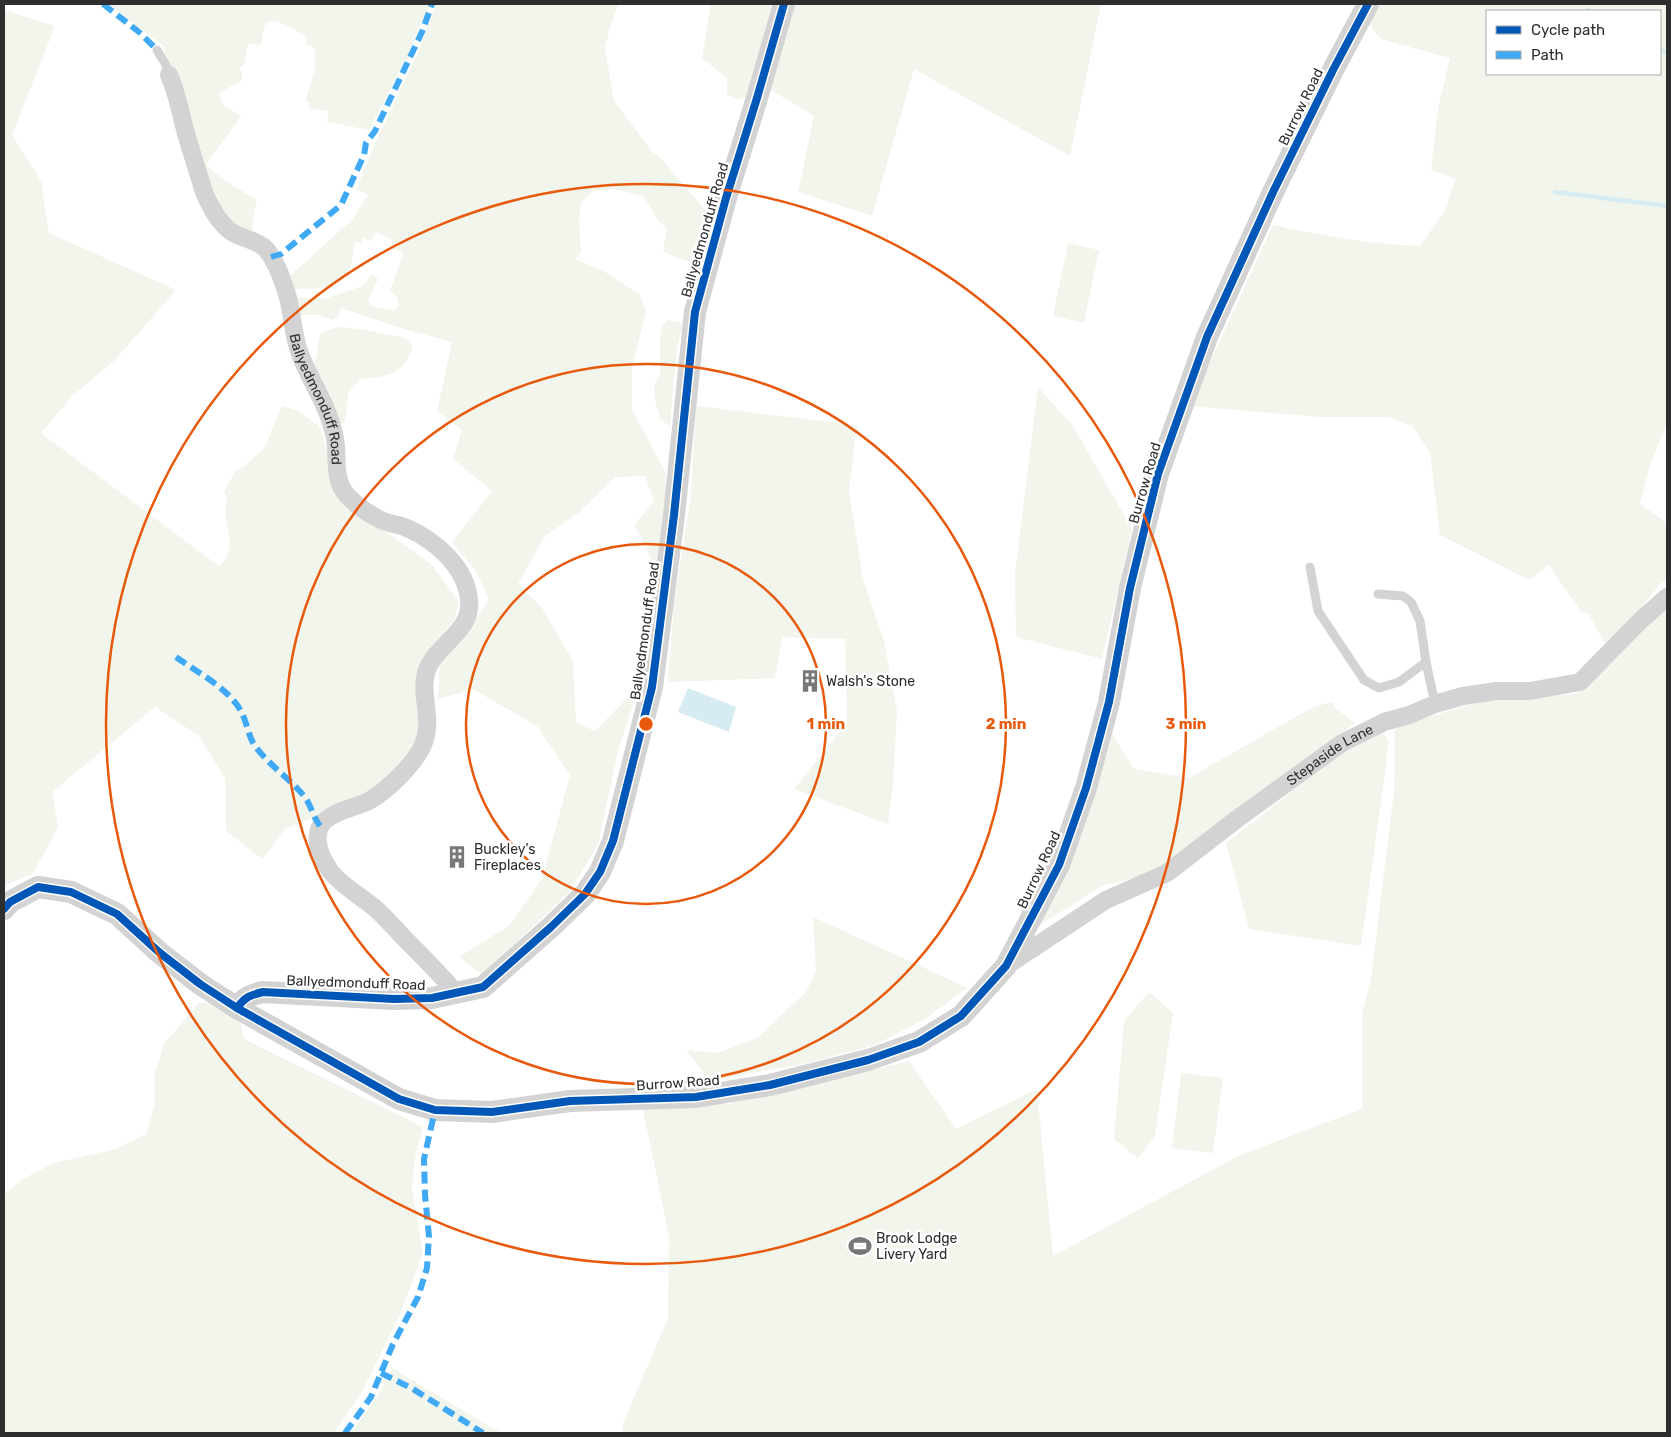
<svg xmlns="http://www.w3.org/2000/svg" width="1671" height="1437" viewBox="0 0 1671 1437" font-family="Rubik,sans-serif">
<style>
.green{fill:#f1f5eb;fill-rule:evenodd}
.water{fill:#d7ebf2}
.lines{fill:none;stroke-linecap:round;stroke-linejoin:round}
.stream{stroke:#d7ebf2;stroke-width:4.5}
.service{stroke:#d3d3d3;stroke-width:9}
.minor{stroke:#d3d3d3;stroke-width:18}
.tertiary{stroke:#d3d3d3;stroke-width:22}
.quiet{stroke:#3fa9f5;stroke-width:6;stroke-dasharray:12 6;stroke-linecap:butt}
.cycleway-casing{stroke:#fff;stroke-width:11}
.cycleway{stroke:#0057b8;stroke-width:8}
.ring{fill:none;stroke:#e8590c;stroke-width:2.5}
.labels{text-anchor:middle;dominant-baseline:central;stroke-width:5;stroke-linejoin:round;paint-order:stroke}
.street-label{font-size:14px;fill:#2e2e2e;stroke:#fff}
.poi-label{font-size:14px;fill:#2e2e2e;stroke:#fff;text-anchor:start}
.centre{fill:#e8590c;stroke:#fff;stroke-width:2.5}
.ring-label{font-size:15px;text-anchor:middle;font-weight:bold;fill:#e8590c;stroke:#fff;stroke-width:5;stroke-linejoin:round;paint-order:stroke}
</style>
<rect width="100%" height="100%" fill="#fff"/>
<g class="green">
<path d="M110,4H430L406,61L404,62L369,130L327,122L329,111L310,109L309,107V101H305L315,70V49L306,44L307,38C297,30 281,20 268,21L264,27L261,45L248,43L244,64L239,69L242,72V80L219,93L224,106L241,116L206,165L224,180L257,200L254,211L252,232L236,228L223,214L207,182L163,45L116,11Z"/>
<path d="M436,4H618L609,31L605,48L614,101L653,153L661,158L709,215L698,261C685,262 675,258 663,251L667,229L659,221L643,196L615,189L594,191L581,203L579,222L581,253L575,259L605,272L640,295L646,312L632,367V410L666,473L664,526L657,571L635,525L654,501L645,476L615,477L578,513L545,536L518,584L542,608L573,661L576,723L595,731L639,686L618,751L598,845L569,892L482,975L459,957L510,925L542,879L570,775L537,726L473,689L438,699L440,662L466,633L489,600L476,571L452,543L492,491L453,459L462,430L437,411L452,342L404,329L341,308L338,317L332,320L320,315H298L297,298L324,299L363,286L372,275L378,279L368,301L373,307L395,310L399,305L397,297L390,291L404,252L391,248L394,241L376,232L371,241L363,238L362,243L355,242C354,249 353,258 351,265C344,291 316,288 295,289L291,275L353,219L368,194L356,190L373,148L418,53Z"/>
<polygon points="711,4 777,4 747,97 737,99 727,94 727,78 702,58"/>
<polygon points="794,4 1101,4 1070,156 914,69 872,216 798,192 814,116 766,87"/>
<path d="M1377,4H1667V424L1650,465L1640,504L1667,523V580L1660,584L1638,612L1605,643L1588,613L1582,612L1551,569L1550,564L1529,580L1440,535L1430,452L1412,426L1389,417H1321L1190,406L1273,225C1323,236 1370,244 1420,246L1444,212L1456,179L1431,170L1438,109L1450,58L1381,39L1368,24ZM1487,11H1660V74H1487Z"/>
<path d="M4,10L55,26L12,135L41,181L49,233L176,290L115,360L72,396L41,433L220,567C223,562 226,558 228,553C234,535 221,517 227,499L224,492L236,470L243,467L264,449L282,406L296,410L318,425L324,438L328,456L357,515L392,536L431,564L459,602L455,619L432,648L422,727L401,766L384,784L337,808L285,829L262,859L226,831L225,778L199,736L155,707L52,792L58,827L49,845L32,874L7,884L4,888Z"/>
<polygon points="1068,243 1099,250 1084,323 1053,316"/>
<polygon points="668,320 683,323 676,354 670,426 660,419 655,400 654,385 660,375 660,340 662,325"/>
<path d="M338,327L360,329L405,338L413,346C403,375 388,377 360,379L348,393L345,422L339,424L312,367C321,353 315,348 321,333Z"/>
<polygon points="1038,387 1073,426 1132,529 1102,659 1016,637 1015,573"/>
<polygon points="696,406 857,425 849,492 863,579 884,641 897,711 893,785 888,824 794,789 847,723 845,639 782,637 775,678 668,682 674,604 691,494"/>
<polygon points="1667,609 1667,1433 622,1433 623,1423 668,1318 669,1236 642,1105 728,1104 909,1061 956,1129 1037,1089 1053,1256 1238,1156 1362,1109 1362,1015 1371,978 1394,791 1395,727 1481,701 1576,694 1598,676 1642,631"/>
<polygon points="1333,702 1334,707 1355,723 1161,868 1129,880 1104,885 1035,928 1107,726 1134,769 1189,778 1313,707"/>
<polygon points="1382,729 1388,741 1386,766 1361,946 1249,929 1226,843 1341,753"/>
<polygon points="813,917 968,988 923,1020 875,1045 807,1063 710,1081 686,1050 717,1053 757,1038 806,992 816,971"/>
<polygon points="1149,992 1173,1013 1155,1136 1138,1158 1114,1139 1124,1021"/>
<polygon points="212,1002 241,1024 244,1039 423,1127 416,1152 412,1188 423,1252 401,1312 362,1392 334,1433 4,1433 4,1195 21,1180 54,1163 116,1149 146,1134 155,1104 154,1077 164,1044 199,1003"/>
<polygon points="1181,1073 1223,1078 1213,1153 1172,1148"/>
<polygon points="392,1368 501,1433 351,1433 381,1391"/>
</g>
<polygon class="water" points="688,688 736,707 729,732 678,712"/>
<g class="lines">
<g class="stream">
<polyline points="1588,10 1590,11"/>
<polyline points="1660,50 1667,52"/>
<polyline points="1555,192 1667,206"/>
</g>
<g class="service">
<polyline points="157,50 166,65 169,75"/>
<polyline points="1310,567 1318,611 1364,680 1379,688 1399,682 1426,662"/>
<polyline points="1378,594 1403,596 1411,602 1420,621 1426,662 1435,704"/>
</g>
<g class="minor">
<path id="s1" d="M169,75C178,95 181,116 187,137C191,150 195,163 199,176C202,185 204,195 209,203C214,213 221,224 230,231C241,239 256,239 266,249C275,260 282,278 286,291C293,311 292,334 300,354C310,381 328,405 334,434C339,452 333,473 343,490C351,502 367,513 379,519C388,524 398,524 407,528C436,541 466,567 469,600C473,632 434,645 426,673C420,695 433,720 424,742C417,762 388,790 369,801C353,809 320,813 318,834C316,847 323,861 331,872C343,887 361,896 376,909C387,919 397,931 408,942C425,959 441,975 456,993"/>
<path id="s2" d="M1006,966L1106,900L1167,873L1237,819L1342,743L1384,722L1409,715L1435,704L1463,696L1496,691H1530L1580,682L1640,621L1667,597"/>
</g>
<g class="tertiary">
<polyline points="4,909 10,902 38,887 71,892 117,914 160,953 200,984 237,1008 399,1099 435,1110 492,1112 570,1101 696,1097 770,1085 868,1060 919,1042 961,1016 1006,966 1059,865 1086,788 1109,702 1130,588 1158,474 1207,337 1274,190 1333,70 1368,4"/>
<path d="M237,1008C245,997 250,995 263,992L394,999L432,998L483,987L551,927L585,894L600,872L613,841L652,687L674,515L695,312L726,198L757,98L784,4"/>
</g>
<g class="quiet">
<polyline points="103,4 139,32 157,50"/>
<polyline points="271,257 281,254 341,205 364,155 366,143 375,131 422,32 432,4"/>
<path d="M176,657C198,673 227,687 241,711C247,722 248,736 255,746C269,765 289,778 304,796C311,805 313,817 320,826"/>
<polyline points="381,1373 413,1389 483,1433"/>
<polyline points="345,1433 371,1397 393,1344 418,1297 427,1268 429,1236 425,1195 424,1159 435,1110"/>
</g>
<defs>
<g id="cycleway">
<polyline points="4,909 10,902 38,887 71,892 117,914 160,953 200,984 237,1008 399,1099 435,1110 492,1112 570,1101 696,1097 770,1085 868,1060 919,1042 961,1016 1006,966 1059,865 1086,788 1109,702 1130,588 1158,474 1207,337 1274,190 1333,70 1368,4"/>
<path d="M237,1008C245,997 250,995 263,992L394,999L432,998L483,987L551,927L585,894L600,872L613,841L652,687L674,515L695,312L726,198L757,98L784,4"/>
</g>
</defs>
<use href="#cycleway" class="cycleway-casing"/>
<use href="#cycleway" class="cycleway"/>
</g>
<g class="ring">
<circle cx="646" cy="724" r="180"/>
<circle cx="646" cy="724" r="360"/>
<circle cx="646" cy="724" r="540"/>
</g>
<defs>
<symbol id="building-bare" viewBox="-9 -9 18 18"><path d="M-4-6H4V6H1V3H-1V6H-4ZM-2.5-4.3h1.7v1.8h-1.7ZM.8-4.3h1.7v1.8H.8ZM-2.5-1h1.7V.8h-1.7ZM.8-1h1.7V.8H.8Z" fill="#777" stroke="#fff" stroke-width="2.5" paint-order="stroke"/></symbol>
<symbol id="stadium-bare" viewBox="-9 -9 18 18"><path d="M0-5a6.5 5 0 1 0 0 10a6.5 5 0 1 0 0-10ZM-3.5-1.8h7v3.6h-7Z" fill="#777" stroke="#fff" stroke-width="2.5" paint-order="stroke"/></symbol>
</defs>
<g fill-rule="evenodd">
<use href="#building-bare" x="794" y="665" width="32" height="32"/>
<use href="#building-bare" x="441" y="841" width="32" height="32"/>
<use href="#stadium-bare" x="844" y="1230" width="32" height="32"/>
</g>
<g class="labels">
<g class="street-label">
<text transform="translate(1301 107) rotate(-64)">Burrow Road</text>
<text transform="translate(705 230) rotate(-74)">Ballyedmonduff Road</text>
<text stroke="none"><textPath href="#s1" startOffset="370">Ballyedmonduff Road</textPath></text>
<text transform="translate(1145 483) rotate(-74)">Burrow Road</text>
<text transform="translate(645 631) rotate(-82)">Ballyedmonduff Road</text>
<text stroke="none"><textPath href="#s2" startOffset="388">Stepaside Lane</textPath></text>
<text transform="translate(1039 870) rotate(-65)">Burrow Road</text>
<text transform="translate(356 983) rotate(2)">Ballyedmonduff Road</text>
<text transform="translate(678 1083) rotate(-4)">Burrow Road</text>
</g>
<g class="poi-label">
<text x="826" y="681">Walsh's Stone</text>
<text x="474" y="849">Buckley's<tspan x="474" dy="16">Fireplaces</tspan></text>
<text x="876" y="1238">Brook Lodge<tspan x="876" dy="16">Livery Yard</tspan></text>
</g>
</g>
<circle cx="646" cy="724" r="8" class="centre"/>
<g class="ring-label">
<text x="826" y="729">1 min</text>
<text x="1006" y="729">2 min</text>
<text x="1186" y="729">3 min</text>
</g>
<rect width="1671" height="1437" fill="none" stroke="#2e2e2e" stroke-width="10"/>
<rect x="1486" y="10" width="175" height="65" fill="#ffffff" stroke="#ababab"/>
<rect x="1496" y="26" width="25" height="8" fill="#0057b8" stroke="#ababab"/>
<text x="1531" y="35" font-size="15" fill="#2e2e2e">Cycle path</text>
<rect x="1496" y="51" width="25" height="8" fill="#3fa9f5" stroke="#ababab"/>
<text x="1531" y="60" font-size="15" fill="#2e2e2e">Path</text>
</svg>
